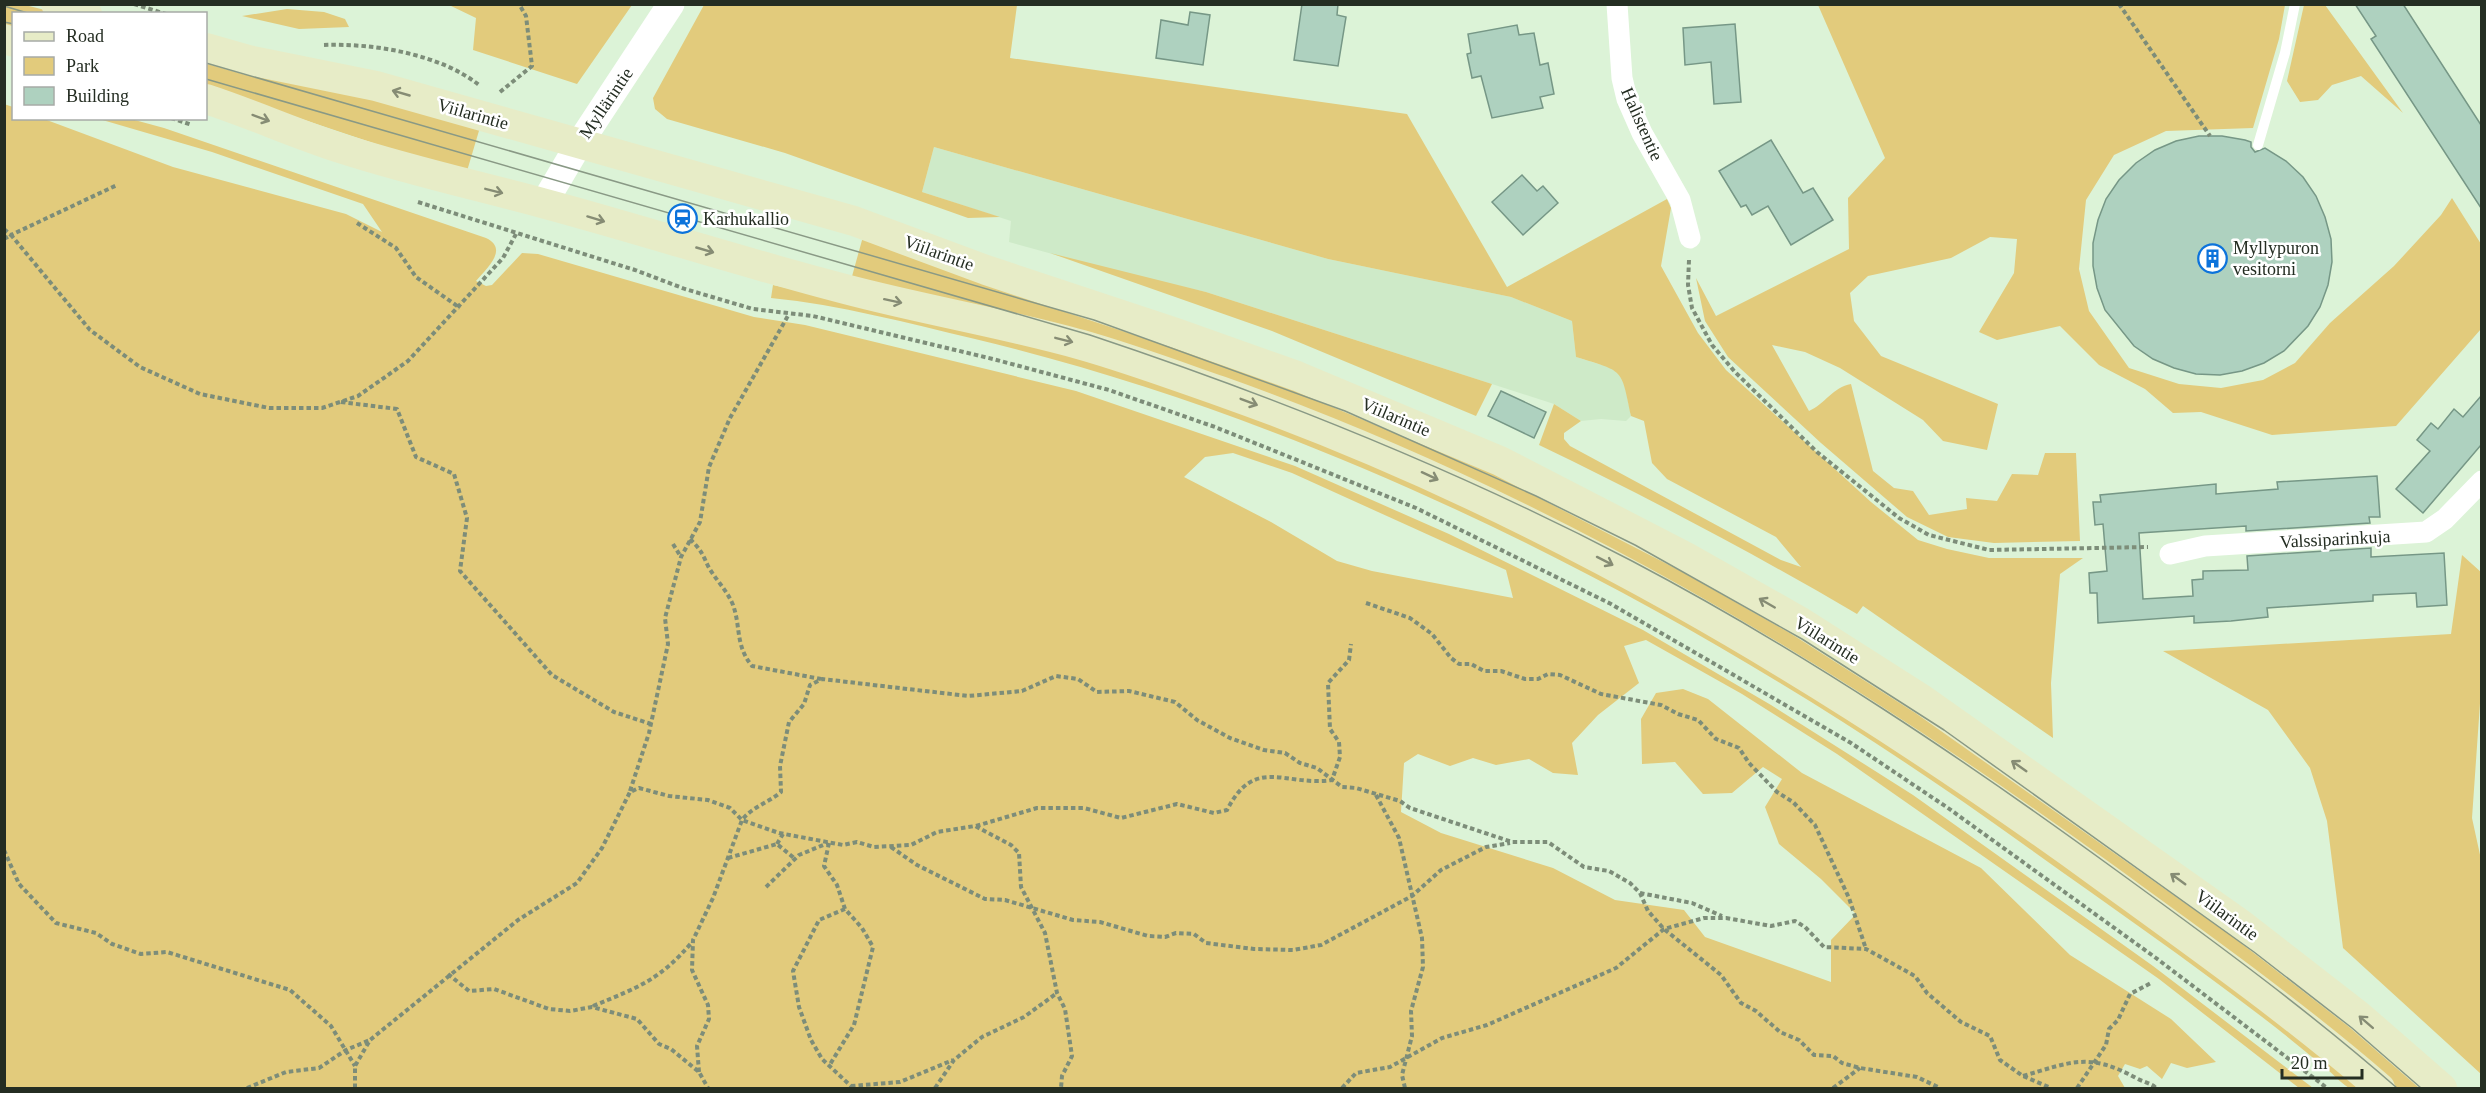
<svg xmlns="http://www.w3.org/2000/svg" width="2486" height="1093" viewBox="0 0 2486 1093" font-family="Georgia,serif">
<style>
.built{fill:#ceeac8}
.green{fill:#e2cb7c;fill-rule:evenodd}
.building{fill:#aed1bf;stroke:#769786;stroke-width:1.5}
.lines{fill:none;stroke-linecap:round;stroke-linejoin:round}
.path{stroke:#7d8d79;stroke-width:4;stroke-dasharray:4.5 3;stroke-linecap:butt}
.service{stroke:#fff;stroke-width:10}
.minor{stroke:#fff;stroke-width:21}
.tertiary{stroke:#fff;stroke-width:27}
.secondary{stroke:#e7ecc7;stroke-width:30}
.tram{stroke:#899985;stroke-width:1.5}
.oneway{stroke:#868c74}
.labels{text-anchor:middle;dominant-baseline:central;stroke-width:5;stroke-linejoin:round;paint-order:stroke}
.street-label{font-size:18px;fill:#242d22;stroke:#fff}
.poi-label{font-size:18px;fill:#242d22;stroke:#fff;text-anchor:start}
</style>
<rect width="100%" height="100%" fill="#dcf3d7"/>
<polygon class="built" points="934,147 1328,259 1511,297 1572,321 1576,357 1615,369 1623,376 1631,416 1626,421 1601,419 1581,421 1554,404 1206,292 1114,271 1009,242 1011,221 922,192"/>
<g class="green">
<polygon points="4,5 25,5 57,13 14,14 13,32 5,29"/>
<polygon points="449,5 448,5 632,5 577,84 473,50 476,18"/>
<path d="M704,5H1017L1010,58L1407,114L1507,287L1667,199L1671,208L1661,266L1698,333L1726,370L1871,502L1918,540L1947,549L1989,558H2083L2060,574L2051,683L2053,738L1863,606L1857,614C1753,553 1647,497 1539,445L1554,404L1581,421L1564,433V439L1570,446L1781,560L1801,567L1776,537L1667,479L1652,463L1644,421L1631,416C1621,367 1624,372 1576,357L1572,321L1511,297L1328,259L934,147L922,192L1000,217L968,218L785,153L667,119L655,109L653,98Z"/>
<path d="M1818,5H2285L2279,39L2253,128L2166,131L2114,155L2086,200L2079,269L2089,311L2129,368L2179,384L2221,388L2263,380L2295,363L2330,323L2394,266L2441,215L2452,198L2481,244V329L2396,426L2272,435L2201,412L2173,413L2145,389L2099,365L2060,326L1997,340L1979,332L2014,273L2017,239L1990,237L1951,258L1868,276L1850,293L1854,321L1881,356L1998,404L1987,450L1943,441L1923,420L1840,368L1805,352L1772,345L1809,411C1825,404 1833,387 1851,384L1873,471L1894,488L1913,491L1929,515L1967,509L1966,498L1997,501L2012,474L2038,475L2045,453H2076L2080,541L1994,543L1948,537L1907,517L1821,443L1728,357L1705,321L1696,278L1716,316L1849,249L1848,198L1885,158Z"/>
<polygon points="2304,5 2325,5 2403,113 2361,76 2332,85 2318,100 2300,102 2287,81"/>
<polygon points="287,9 324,12 345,19 349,27 299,29 242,16"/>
<polygon points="206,56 481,124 467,171 379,145 206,87"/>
<path d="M4,104L13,107L14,118L44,119L173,167L346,214L382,232L363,204L212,152L99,119H131L164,128L486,238C509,249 487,268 476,281L486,286L492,285L522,253L538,254L754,317L805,325L1076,391L1295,466L1449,534L1643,630L1771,705L1913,795L2153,966L2313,1088H2299L2159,979L1837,754L1742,694L1646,640L1624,646L1639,683L1598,715L1572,743L1578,775L1553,773L1529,759L1496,765L1473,758L1450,766L1418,754L1404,763L1401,812L1441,833L1553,868L1615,900L1684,910L1705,937L1831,982V940L1856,914L1821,879L1779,844L1765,807L1782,779L1763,767L1732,793L1703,794L1675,762L1642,764L1641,719L1656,693L1683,689L1708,699L1802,773L1981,868L2070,955L2171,1019L2216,1062L2187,1068L2171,1063L2162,1079L2147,1066L2140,1069L2125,1064L2118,1076L2125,1088H5ZM1233,453L1292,473L1506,570L1513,598L1372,571L1337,561L1271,522L1184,477L1205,457Z"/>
<polygon points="864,233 1206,349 1604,521 1971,738 2435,1088 2396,1088 2351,1050 2148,897 1450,476 851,280"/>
<polygon points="1050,253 1206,292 1492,384 1476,416 1272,331"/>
<path d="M773,285L1023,339L1296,430L1581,558L1921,758L2368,1088C2362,1088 2356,1091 2350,1088C2344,1086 2335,1076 2329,1071C2308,1054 2287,1036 2266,1020C2187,959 2104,902 2023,844C1713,621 1349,429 975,339C907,323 841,305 771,298Z"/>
<polygon points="2462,555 2482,573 2481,689 2472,818 2482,864 2481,1074 2343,948 2327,821 2310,768 2268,710 2163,651 2451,634"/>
</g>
<g class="building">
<polygon points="1302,4 1338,4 1337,15 1346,17 1338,66 1294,60"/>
<polygon points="2355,4 2403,4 2481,125 2481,208 2371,39 2376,36"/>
<polygon points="1190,12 1210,15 1203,65 1156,58 1161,20 1188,25"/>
<polygon points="1735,24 1741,102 1714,104 1711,62 1685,65 1683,28"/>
<polygon points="1517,25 1519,35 1534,33 1540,65 1548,63 1554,94 1540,97 1543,108 1492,118 1481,76 1472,78 1467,54 1471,53 1468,34"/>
<polygon points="2199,136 2222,136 2245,140 2251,142 2251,147 2255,152 2265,148 2286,161 2303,177 2316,196 2325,217 2331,239 2332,262 2328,285 2320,307 2308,326 2284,351 2264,363 2242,371 2220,375 2196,374 2174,368 2153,359 2134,346 2105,310 2097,288 2093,266 2093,243 2098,220 2106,199 2119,180 2136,163 2155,150 2176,141"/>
<polygon points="1771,140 1803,193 1813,188 1833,220 1791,245 1768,206 1752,215 1746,205 1741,207 1719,171"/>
<polygon points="1522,175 1537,191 1543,186 1558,203 1523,235 1492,202"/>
<polygon points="1501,391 1546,412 1534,438 1488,416"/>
<polygon points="2481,396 2481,445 2423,513 2396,489 2430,451 2417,440 2431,423 2438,429 2454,409 2463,417"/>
<polygon points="2377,476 2380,517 2369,517 2370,523 2246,531 2246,526 2139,533 2143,599 2193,596 2192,580 2203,579 2203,571 2248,570 2247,556 2371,548 2371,557 2444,553 2447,605 2417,607 2416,593 2373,595 2373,601 2267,608 2268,617 2231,621 2194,623 2194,616 2098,623 2097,593 2090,593 2089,573 2107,571 2103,524 2095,525 2093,502 2101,502 2100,495 2216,484 2216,494 2278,489 2277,482"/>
</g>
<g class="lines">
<g class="path">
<polyline points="134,4 166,14"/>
<polyline points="2119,4 2210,136"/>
<path d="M324,45C373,43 440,54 479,85"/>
<polyline points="500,92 532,66 526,16 519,4"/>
<polyline points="171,118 192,125"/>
<polyline points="418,202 635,270 685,289 753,309 813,316 993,359 1109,390 1215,427 1416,508 1611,604 1851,743 1948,808 2156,958 2327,1088"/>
<polyline points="357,223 396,248 416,277 460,308"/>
<polyline points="4,229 11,235 117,185"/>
<polyline points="4,239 11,235 90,330 140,367 200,394 269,408 322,408 358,396 408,361 503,258 516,234"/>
<polyline points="1689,260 1688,285 1692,308 1712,345 1735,372 1817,452 1899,518 1929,535 1989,550 2148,547"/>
<polyline points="341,402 397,409 416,457 454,474 467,518 460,571 552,675 614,712 651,724"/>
<path d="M690,539C701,550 702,553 708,566C715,579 727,590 733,605C741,627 735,645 752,666L821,679"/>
<polyline points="673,544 681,557"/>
<polyline points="1366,603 1410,618 1432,634 1451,658 1459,664 1471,664 1484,671 1501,671 1525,679 1538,679 1548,674 1560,675 1601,694 1661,705 1678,714 1698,720 1716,739 1739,748 1749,763 1777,792 1793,802 1815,825 1849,898 1866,949"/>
<polyline points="630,791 649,733 668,644 665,618 681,557 700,522 709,467 730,418 789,314"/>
<polyline points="1376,795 1399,838 1422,938 1423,967 1411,1011 1412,1036 1402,1075 1405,1088"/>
<path d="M976,826L1037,808H1084L1121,818L1177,804L1214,813L1227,810C1255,755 1285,787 1332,780L1340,757L1339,742L1330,729L1328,683L1349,660L1351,644"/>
<polyline points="829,843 824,866 837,885 845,909 862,928 873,947 854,1025 829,1066"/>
<polyline points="777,844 783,834"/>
<polyline points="891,847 917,865 985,899 1005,900 1073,920 1100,922 1148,936 1165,937 1176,933 1194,934 1206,943 1254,949 1293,950 1321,945 1412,896 1441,870 1486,847 1510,843"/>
<polyline points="4,850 19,884 56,923 96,933 112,944 141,954 167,952 290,990 331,1026 355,1066"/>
<polyline points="728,858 777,844 794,858"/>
<polyline points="766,887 799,855 828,843"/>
<polyline points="1640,893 1692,903 1722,916"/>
<polyline points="845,909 819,920 793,971 799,1007 811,1040 822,1059 853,1088"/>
<polyline points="448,974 469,991 494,989 549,1009 570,1011 592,1007 637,1019 659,1044 671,1049 699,1072 708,1088"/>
<path d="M593,1006C639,987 660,980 693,941"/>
<path d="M699,1072L697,1046L709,1019L708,1005L692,970L693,940L713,898L742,820C752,807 768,803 781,792L780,766L789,722L804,704L810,685L822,679L968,696L1022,691L1056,676L1078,679L1097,692L1129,691L1175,702L1197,720L1230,738L1264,750L1285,753L1300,763L1317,768L1342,787L1356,788L1400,801L1410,808L1512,842H1548L1584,867L1609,871L1630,883L1640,893L1648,911L1664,929L1721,975L1741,1003L1756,1011L1780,1032L1799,1040L1814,1055L1833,1056L1842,1063L1860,1068L1917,1077L1940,1088"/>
<path d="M2023,1076C2071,1062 2089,1052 2136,1078C2143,1082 2151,1083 2156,1088"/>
<polyline points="851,1086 900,1082 953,1060"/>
<polyline points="247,1088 286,1072 319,1068 346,1050 370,1040"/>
<polyline points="355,1088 355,1066 370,1040 518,920 577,883 602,848 630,792 639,788 669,796 708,800 730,808 742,820 779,833 843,845 857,842 874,847 911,845 937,832 975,826 1011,845 1019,853 1021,887 1045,933 1057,993 1065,1009 1072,1056 1062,1076 1061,1088"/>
<polyline points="935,1088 954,1060 982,1037 1024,1017 1057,993"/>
<polyline points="1342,1088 1356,1073 1390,1067 1442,1038 1487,1025 1616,968 1664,929 1704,918 1726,918 1771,926 1795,921 1805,927 1824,947 1866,949 1915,976 1927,993 1961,1022 1990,1036 2000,1060 2023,1076 2051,1088"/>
<polyline points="1833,1088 1860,1068"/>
<polyline points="2077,1088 2106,1045 2109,1029 2118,1020 2130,994 2151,983"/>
</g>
<polyline class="service" points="2258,145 2285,53 2295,4"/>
<g class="minor">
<polyline points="1617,4 1622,78 1627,99 1642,133 1680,200 1690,238"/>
<polyline points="2170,554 2205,546 2426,532 2445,519 2482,481"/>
</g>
<polyline class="tertiary" points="544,203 579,144 671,4"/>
<g class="secondary">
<polyline points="56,4 87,14"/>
<polyline points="4,39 14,42"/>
<polyline points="206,48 248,60 376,86 854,221 986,270 1176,333 1297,376 1500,461 1686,557 1799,621 1923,700 2242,925 2358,1015 2442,1088"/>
<path d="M206,99C252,114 296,134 343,149C408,170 475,185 542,203C643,230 744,263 845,289C924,310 1004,323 1082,345C1128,358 1174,375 1220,391C1539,504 1828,677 2100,874C2195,943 2291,1011 2380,1088"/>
</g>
<g class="tram">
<polyline points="4,6 31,14"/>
<polyline points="4,22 14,24"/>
<polyline points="206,63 1094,320 1345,411 1536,496 1635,545 1802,639 1944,730 2254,952 2352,1028 2421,1088"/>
<path d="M206,79L1090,335C1276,397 1458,470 1632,561C1803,651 1964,759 2120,873C2215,942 2309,1011 2397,1088"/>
</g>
</g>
<defs><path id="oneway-shaft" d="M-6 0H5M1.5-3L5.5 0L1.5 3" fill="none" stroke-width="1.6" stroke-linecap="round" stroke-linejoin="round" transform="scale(1.5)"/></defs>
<g class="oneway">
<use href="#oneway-shaft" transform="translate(401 93) rotate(-164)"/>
<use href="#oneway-shaft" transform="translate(261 118) rotate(20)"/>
<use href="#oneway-shaft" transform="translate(494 191) rotate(14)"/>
<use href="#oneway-shaft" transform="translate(596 219) rotate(17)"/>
<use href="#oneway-shaft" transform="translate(705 250) rotate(16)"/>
<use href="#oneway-shaft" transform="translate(893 301) rotate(12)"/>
<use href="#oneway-shaft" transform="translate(1064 340) rotate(14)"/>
<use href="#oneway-shaft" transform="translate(1249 402) rotate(21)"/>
<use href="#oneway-shaft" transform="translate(1430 476) rotate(25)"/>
<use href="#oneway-shaft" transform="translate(1605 561) rotate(27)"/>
<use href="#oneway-shaft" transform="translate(1767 603) rotate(-150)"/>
<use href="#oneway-shaft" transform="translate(2019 766) rotate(-145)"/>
<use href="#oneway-shaft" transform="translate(2178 879) rotate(-144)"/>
<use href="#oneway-shaft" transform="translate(2366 1022) rotate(-139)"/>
</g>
<defs>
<symbol id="station-ring" viewBox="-11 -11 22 22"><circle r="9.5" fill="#fff" stroke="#0c73db" stroke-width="1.5"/><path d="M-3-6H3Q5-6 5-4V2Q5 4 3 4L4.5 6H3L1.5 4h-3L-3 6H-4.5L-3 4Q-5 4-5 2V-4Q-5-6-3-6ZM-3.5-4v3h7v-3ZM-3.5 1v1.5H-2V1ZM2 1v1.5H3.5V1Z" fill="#0c73db"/></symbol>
<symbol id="building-ring" viewBox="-11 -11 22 22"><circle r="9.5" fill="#fff" stroke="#0c73db" stroke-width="1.5"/><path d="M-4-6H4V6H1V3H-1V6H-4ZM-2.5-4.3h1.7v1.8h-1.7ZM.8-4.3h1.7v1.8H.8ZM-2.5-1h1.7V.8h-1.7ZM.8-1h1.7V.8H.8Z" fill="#0c73db"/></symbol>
</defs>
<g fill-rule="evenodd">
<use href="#station-ring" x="666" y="202" width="33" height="33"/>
<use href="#building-ring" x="2196" y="242" width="33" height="33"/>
</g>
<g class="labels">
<g class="street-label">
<text transform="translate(606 103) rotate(-56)">Myllärintie</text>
<text transform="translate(473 114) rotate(16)">Viilarintie</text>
<text transform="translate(1642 124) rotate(66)">Halistentie</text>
<text transform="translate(939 253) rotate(20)">Viilarintie</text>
<text transform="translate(1396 417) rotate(23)">Viilarintie</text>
<text transform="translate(2335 539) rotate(-3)">Valssiparinkuja</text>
<text transform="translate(1827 640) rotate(32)">Viilarintie</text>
<text transform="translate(2227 915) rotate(36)">Viilarintie</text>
</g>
<g class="poi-label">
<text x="703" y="219">Karhukallio</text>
<text x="2233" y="248">Myllypuron<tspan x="2233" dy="21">vesitorni</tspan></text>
</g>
</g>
<rect width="2486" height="1093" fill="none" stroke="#242d22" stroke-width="12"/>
<rect x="12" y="12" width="195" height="108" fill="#ffffff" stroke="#a7aba7" stroke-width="1.5"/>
<rect x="24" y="32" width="30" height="9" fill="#e7ecc7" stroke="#a7aba7" stroke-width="1.5"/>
<text x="66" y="42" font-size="18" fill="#242d22">Road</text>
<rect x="24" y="57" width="30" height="18" fill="#e2cb7c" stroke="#a7aba7" stroke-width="1.5"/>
<text x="66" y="72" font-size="18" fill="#242d22">Park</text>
<rect x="24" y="87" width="30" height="18" fill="#aed1bf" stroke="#a7aba7" stroke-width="1.5"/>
<text x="66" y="102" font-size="18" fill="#242d22">Building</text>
<path d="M2282 1069v9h80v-9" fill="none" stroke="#242d22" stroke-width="3"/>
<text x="2291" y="1069" font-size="18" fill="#242d22" stroke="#ffffff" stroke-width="4.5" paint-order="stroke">20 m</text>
</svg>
